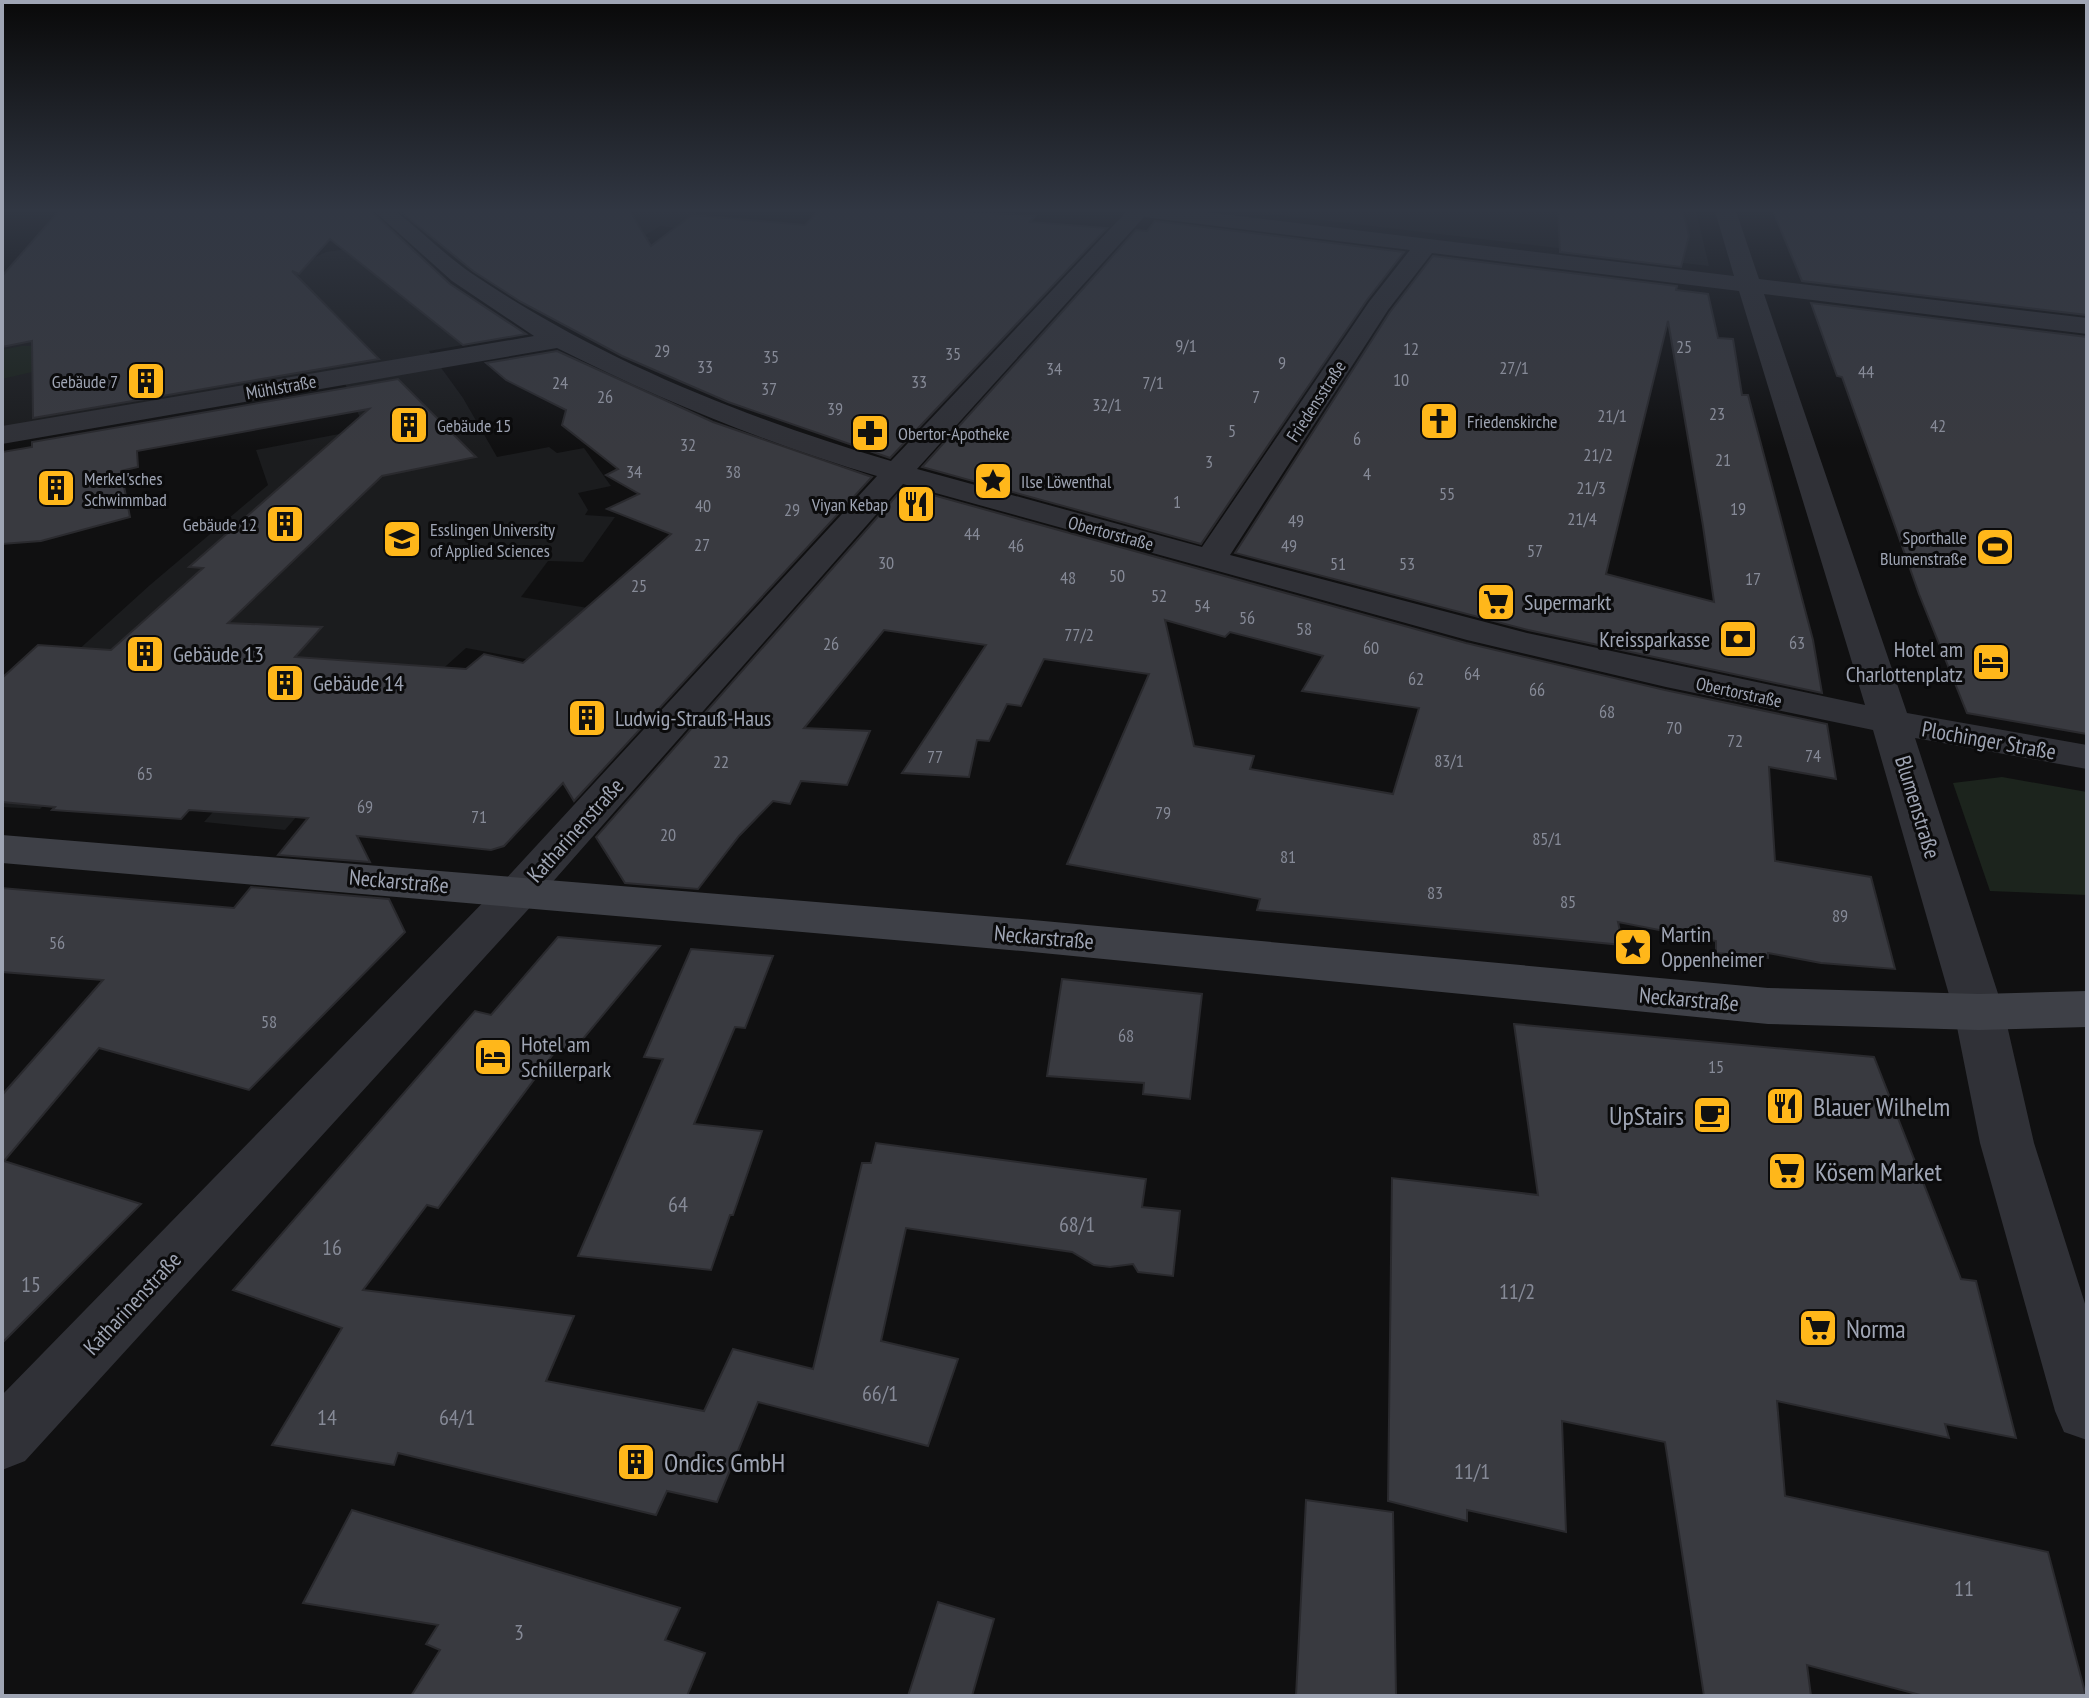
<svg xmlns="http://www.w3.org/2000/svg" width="2089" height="1698" viewBox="0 0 2089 1698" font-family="'PT Sans Narrow',sans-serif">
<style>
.built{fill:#1b1c1e}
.green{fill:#1c241d}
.building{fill:#393a40;stroke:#2a2a2e;stroke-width:2;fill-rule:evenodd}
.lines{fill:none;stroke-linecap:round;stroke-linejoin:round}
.street{fill:#303137;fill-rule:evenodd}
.secondary{fill:#3e4047;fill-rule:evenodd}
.labels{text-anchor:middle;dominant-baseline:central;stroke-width:6;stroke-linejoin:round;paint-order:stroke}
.number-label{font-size:18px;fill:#868a97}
.far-poi-label{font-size:18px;fill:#9fa5b4;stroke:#0b0b0c;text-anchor:start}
.far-street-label{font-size:18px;fill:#9fa5b4;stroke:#0b0b0c}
.poi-label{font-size:22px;fill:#9fa5b4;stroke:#0b0b0c;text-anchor:start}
.street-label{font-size:22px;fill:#9fa5b4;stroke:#0b0b0c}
.near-number-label{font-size:22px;fill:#868a97}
.near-poi-label{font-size:26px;fill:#9fa5b4;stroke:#0b0b0c;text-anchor:start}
</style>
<rect width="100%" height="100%" fill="#101011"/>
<g class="built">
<polygon points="519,211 700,211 676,228 660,226 644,236 651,238 638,246 529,235"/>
<polygon points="1244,211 1696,211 1709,266"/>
<polygon points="393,243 518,335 429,351 463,398 497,457 549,447 557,453 584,448 611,486 578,493 588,510 585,515 615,517 583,562 548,561 521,597 588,608 659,684 466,648 358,745 285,830 204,822 236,786 124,727 40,809 2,807 2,719 150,585 268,485 256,450 365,429 339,370 2,427 2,276 313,258 326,252"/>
</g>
<g class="green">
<polygon points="21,346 41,346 58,366 2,379 2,350"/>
<polygon points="2002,777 2087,792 2087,895 1990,891 1953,783"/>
</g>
<g class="building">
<polygon points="59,211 371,211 450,284 526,334 463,345 330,239 299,274 292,271 379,359 33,418 32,341 2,347 2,276"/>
<polygon points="400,211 630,211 651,246 692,215 805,225 818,211 962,211 1035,216 1030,222 1107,228 890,458 728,402 622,356 521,302 473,271"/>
<polygon points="1558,211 1683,211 1689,236 1681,267 1560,252"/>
<polygon points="1773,211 2058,211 2087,214 2087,315 1802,281"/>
<polygon points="1155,221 1404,252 1367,300 1201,544 922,467 1136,230 1147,231"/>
<path d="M1433,256L1677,286L1676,290L1708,294L1718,338L1733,339L1742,395H1748L1813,640L1822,693L1528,630L1235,553L1390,312ZM1668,321L1703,526L1714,602L1606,574Z"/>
<polygon points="1811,303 2087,337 2087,734 1967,713 1919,594 1842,377 1837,376"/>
<polygon points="557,351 713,422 872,477 574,801 563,783 504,846 491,850 357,836 370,862 278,855 308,818 189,810 181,819 52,810 55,807 2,802 2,678 38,645 111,650 203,568 189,567 369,409 137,451 138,467 121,471 130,517 41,541 2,544 2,452 32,447 32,442 398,379 476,457 382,476 228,623 322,627 295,657 466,669 484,654 523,663 671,534 607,509 639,494 606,475 618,469 562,425 566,410 506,380 486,363"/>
<path d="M904,487L1466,643L1665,690L1827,724L1836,779L1769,767L1775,861L1871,877L1895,969L1821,963L1768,953V958L1716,953V941L1618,922L1623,945L1257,910L1260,899L1067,864L1149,674L1044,659L1021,706L1007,704L989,741L977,740L969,777L902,773L986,645L884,630L804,728L870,731L847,785L801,781L790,804L773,801L739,836L698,889L625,883L596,837ZM1165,620L1225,637L1230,632L1323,656L1302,691L1419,708L1393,794L1250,769L1254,756L1194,746Z"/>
<polygon points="251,887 389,899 405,932 249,1090 99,1048 4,1161 141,1204 2,1343 2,1095 103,980 2,972 2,888 234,908"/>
<polygon points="558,937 660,946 573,1051 557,1049 438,1208 427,1205 363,1290 574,1316 546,1381 704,1411 733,1349 813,1369 862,1163 871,1163 876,1143 1146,1179 1142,1207 1180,1211 1173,1276 1138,1272 1133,1264 1110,1267 1094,1265 1072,1252 906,1228 881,1341 958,1359 928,1446 758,1402 717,1502 667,1491 656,1515 398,1453 394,1465 272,1445 342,1328 233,1290 475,1011 491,1015"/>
<polygon points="691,949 773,956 745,1028 735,1027 694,1124 762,1131 733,1215 730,1215 711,1270 578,1256 663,1059 644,1057"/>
<polygon points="1062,979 1202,994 1190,1099 1143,1094 1144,1083 1047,1076"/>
<polygon points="1514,1024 1874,1057 1961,1279 1976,1281 2016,1438 1945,1424 1949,1438 1777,1401 1785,1496 2048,1552 2086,1696 1924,1696 1807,1665 1811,1696 1704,1696 1665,1442 1562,1421 1566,1532 1467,1510 1467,1521 1388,1501 1392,1178 1538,1195"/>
<polygon points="1306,1500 1393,1512 1396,1696 1296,1696"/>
<polygon points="352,1510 680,1608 665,1640 705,1653 687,1696 411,1696 440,1650 426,1644 438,1625 303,1603"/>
<polygon points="938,1602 994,1619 972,1696 908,1696"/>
</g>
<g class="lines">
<path class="street" d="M374,211H396C421,231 445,255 471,273C599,360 743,417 891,461L1127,211H1197L1734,276L1715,211H1736L1759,279L2087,318V334L1764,294L1907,713L2087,745V769L1915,738L2004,1012L2034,1143L2087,1310V1440L2064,1432L2055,1411L1980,1143L1954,1012L1873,730L1666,687L1467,640L903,484L535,902L25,1461L2,1470V1395L503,882L877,476C766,443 660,400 557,348L2,444V426L534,336L452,281ZM1144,217L1410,250L1369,302L1202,547L917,469ZM1432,253L1739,291L1865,705L1527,633L1230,555L1388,310Z"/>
<polygon class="secondary" points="2,835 1022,919 1768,988 1979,994 2087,991 2087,1027 1979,1030 1768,1024 1022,951 2,863"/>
</g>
<linearGradient id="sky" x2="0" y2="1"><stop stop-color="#090909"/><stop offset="0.47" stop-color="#313743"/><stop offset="1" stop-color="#313743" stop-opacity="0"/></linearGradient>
<rect width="2089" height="448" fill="url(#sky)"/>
<defs>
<symbol id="building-square" viewBox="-11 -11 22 22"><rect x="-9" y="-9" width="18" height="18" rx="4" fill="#ffb71a" stroke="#0b0b0c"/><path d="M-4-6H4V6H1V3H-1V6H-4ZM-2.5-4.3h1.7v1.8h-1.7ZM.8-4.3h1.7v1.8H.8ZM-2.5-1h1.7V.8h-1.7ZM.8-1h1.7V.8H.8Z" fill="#111"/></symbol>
<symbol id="church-square" viewBox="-11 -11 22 22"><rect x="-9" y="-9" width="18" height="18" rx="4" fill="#ffb71a" stroke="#0b0b0c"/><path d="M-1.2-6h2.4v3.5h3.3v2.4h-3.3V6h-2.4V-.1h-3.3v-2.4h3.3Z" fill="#111"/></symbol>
<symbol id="pharmacy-square" viewBox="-11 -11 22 22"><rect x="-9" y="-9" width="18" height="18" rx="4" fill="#ffb71a" stroke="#0b0b0c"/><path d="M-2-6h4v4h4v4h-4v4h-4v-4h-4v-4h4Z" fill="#111"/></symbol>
<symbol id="sight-square" viewBox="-11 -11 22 22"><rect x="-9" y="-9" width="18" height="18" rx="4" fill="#ffb71a" stroke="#0b0b0c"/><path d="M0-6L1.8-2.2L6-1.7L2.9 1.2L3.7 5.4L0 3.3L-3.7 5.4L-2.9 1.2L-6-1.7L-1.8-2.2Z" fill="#111"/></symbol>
<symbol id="restaurant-square" viewBox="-11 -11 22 22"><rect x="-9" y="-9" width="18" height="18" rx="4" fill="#ffb71a" stroke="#0b0b0c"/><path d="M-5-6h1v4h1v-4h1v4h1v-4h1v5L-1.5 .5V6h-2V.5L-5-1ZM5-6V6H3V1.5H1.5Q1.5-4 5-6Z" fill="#111"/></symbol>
<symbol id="university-square" viewBox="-11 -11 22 22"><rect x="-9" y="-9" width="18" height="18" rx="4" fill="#ffb71a" stroke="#0b0b0c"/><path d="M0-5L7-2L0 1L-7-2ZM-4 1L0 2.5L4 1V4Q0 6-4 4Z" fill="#111"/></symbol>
<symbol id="stadium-square" viewBox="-11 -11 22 22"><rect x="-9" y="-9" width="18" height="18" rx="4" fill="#ffb71a" stroke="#0b0b0c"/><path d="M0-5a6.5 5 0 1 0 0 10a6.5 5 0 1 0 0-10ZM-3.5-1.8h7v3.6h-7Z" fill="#111"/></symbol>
<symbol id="supermarket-square" viewBox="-11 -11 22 22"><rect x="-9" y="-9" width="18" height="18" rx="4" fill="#ffb71a" stroke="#0b0b0c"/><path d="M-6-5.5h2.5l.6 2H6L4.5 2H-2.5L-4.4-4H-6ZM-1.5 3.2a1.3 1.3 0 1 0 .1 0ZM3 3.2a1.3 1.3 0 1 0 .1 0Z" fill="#111"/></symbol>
<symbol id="bank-square" viewBox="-11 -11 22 22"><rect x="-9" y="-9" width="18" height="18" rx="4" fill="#ffb71a" stroke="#0b0b0c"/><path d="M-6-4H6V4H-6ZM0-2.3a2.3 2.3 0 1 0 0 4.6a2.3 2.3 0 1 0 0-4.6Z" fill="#111"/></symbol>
<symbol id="hotel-square" viewBox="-11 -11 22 22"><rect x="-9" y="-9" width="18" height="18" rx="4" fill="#ffb71a" stroke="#0b0b0c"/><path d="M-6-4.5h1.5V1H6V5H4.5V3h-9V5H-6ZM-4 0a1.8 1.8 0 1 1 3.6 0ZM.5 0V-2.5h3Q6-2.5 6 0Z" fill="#111"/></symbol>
<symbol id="cafe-square" viewBox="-11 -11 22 22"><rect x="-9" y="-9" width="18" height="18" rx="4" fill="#ffb71a" stroke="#0b0b0c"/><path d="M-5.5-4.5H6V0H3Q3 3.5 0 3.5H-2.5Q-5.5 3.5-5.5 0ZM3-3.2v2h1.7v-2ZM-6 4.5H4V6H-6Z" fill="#111"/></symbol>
</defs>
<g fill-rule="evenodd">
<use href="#building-square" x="124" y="359" width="44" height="44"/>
<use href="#church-square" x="1417" y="399" width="44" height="44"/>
<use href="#building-square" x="387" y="403" width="44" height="44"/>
<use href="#pharmacy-square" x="848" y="411" width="44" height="44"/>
<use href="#sight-square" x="971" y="459" width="44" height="44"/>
<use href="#building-square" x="34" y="466" width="44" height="44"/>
<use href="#restaurant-square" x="894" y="482" width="44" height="44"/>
<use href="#building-square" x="263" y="502" width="44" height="44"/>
<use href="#university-square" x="380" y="517" width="44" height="44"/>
<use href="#stadium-square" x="1973" y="525" width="44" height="44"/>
<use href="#supermarket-square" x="1474" y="580" width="44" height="44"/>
<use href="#bank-square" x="1716" y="617" width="44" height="44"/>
<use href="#building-square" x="123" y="632" width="44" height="44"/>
<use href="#hotel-square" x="1969" y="640" width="44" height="44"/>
<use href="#building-square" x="263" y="661" width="44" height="44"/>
<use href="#building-square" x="565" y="696" width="44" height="44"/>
<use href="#sight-square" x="1611" y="925" width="44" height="44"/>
<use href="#hotel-square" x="471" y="1035" width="44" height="44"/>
<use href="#restaurant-square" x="1763" y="1084" width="44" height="44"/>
<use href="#cafe-square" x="1690" y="1093" width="44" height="44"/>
<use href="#supermarket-square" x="1765" y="1149" width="44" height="44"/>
<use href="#supermarket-square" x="1796" y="1306" width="44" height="44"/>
<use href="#building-square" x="614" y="1440" width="44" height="44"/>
</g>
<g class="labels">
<g class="number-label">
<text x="1186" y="345">9/1</text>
<text x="1684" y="346">25</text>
<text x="1411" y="348">12</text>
<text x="662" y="350">29</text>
<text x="953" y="353">35</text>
<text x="771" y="356">35</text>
<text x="1282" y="362">9</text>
<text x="705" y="366">33</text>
<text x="1514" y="367">27/1</text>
<text x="1054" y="368">34</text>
<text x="1866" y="371">44</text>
<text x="1401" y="379">10</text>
<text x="919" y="381">33</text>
<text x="560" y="382">24</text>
<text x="1153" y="382">7/1</text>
<text x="769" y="388">37</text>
<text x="605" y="396">26</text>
<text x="1256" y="396">7</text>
<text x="1107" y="404">32/1</text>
<text x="835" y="408">39</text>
<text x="1717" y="413">23</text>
<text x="1612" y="415">21/1</text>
<text x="1938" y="425">42</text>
<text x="1232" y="430">5</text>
<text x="1357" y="438">6</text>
<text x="688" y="444">32</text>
<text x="1598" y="454">21/2</text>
<text x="1723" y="459">21</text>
<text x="1209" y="461">3</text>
<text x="634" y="471">34</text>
<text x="733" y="471">38</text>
<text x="1367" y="473">4</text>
<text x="1591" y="487">21/3</text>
<text x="1447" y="493">55</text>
<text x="1177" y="501">1</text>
<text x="703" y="505">40</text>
<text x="1738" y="508">19</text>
<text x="792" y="509">29</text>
<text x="1582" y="518">21/4</text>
<text x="1296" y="520">49</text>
<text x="972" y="533">44</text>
<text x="702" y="544">27</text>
<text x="1016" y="545">46</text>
<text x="1289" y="545">49</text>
<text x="1535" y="550">57</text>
<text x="886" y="562">30</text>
<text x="1338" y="563">51</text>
<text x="1407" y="563">53</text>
<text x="1117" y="575">50</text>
<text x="1068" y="577">48</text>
<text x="1753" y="578">17</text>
<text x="639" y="585">25</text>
<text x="1159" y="595">52</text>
<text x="1202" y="605">54</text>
<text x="1247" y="617">56</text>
<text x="1304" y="628">58</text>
<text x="1079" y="634">77/2</text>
<text x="1797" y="642">63</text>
<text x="831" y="643">26</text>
<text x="1371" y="647">60</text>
<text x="1472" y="673">64</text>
<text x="1416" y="678">62</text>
<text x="1537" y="689">66</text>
<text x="1607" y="711">68</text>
<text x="1674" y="727">70</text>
<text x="1735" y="740">72</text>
<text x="1813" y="755">74</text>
<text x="935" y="756">77</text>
<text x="1449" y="760">83/1</text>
<text x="721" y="761">22</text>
<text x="145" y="773">65</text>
<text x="365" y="806">69</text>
<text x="1163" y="812">79</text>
<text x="479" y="816">71</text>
<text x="668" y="834">20</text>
<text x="1547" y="838">85/1</text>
<text x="1288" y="856">81</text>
<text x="1435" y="892">83</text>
<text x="1568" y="901">85</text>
<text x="1840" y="915">89</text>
<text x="57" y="942">56</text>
<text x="269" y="1021">58</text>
<text x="1126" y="1035">68</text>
<text x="1716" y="1066">15</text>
</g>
<g class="far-poi-label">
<text x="118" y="381" text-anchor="end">Gebäude 7</text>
<text x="1467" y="421">Friedenskirche</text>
<text x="437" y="425">Gebäude 15</text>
<text x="898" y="433">Obertor-Apotheke</text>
<text x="84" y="478">Merkel'sches<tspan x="84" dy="21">Schwimmbad</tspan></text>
<text x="1021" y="481">Ilse Löwenthal</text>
<text x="888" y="504" text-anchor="end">Viyan Kebap</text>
<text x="257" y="524" text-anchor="end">Gebäude 12</text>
<text x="430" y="529">Esslingen University<tspan x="430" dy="21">of Applied Sciences</tspan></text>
<text x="1967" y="537" text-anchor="end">Sporthalle<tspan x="1967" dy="21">Blumenstraße</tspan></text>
</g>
<g class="far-street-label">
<text transform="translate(281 387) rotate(-10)">Mühlstraße</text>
<text transform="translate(1316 401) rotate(-57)">Friedensstraße</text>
<text transform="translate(1111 533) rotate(15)">Obertorstraße</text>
<text transform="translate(1739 692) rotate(12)">Obertorstraße</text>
</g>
<g class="poi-label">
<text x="1524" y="602">Supermarkt</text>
<text x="1710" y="639" text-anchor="end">Kreissparkasse</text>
<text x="1963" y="649" text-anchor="end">Hotel am<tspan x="1963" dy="25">Charlottenplatz</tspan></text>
<text x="173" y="654">Gebäude 13</text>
<text x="313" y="683">Gebäude 14</text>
<text x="615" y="718">Ludwig-Strauß-Haus</text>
<text x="1661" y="934">Martin<tspan x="1661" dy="25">Oppenheimer</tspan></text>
<text x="521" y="1044">Hotel am<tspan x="521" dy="25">Schillerpark</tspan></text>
</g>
<g class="street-label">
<text transform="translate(1989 740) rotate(10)">Plochinger Straße</text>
<text transform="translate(1918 807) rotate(73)">Blumenstraße</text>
<text transform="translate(575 830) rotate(-48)">Katharinenstraße</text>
<text transform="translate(399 881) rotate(5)">Neckarstraße</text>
<text transform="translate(1044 937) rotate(5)">Neckarstraße</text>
<text transform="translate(1689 999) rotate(5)">Neckarstraße</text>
<text transform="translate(132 1303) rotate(-47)">Katharinenstraße</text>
</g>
<g class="near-number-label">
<text x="678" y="1204">64</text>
<text x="1077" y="1224">68/1</text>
<text x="332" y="1247">16</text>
<text x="31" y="1284">15</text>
<text x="1517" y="1291">11/2</text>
<text x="880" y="1393">66/1</text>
<text x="327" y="1417">14</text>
<text x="457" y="1417">64/1</text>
<text x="1472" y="1471">11/1</text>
<text x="1964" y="1588">11</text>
<text x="519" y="1632">3</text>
</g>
<g class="near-poi-label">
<text x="1813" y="1106">Blauer Wilhelm</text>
<text x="1684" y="1115" text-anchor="end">UpStairs</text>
<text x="1815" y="1171">Kösem Market</text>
<text x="1846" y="1328">Norma</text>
<text x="664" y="1462">Ondics GmbH</text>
</g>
</g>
<rect width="2089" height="1698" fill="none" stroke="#9fa5b4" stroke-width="8"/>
</svg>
